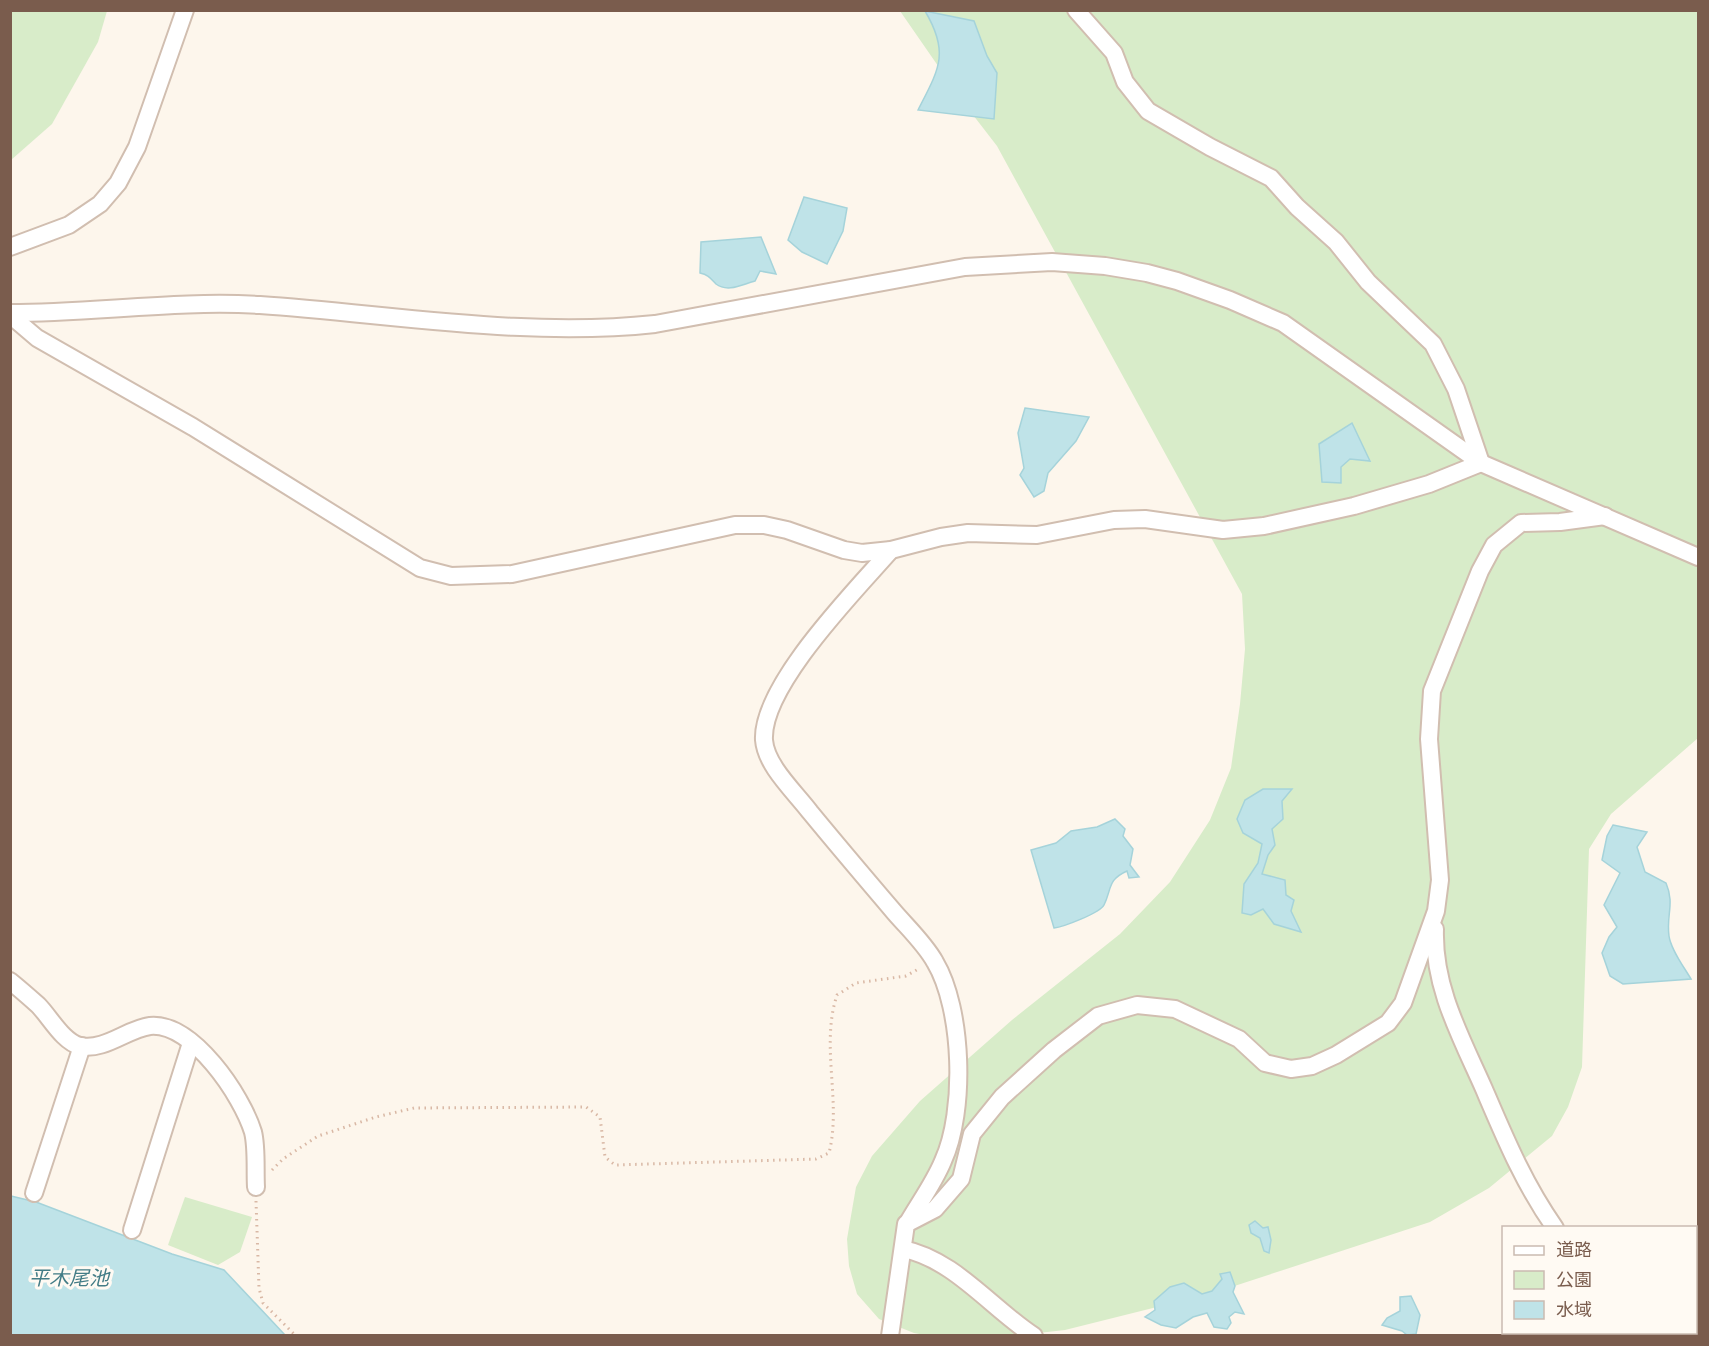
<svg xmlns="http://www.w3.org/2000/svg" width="1709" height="1346" viewBox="0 0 1709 1346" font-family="'Roboto Condensed','Noto Sans JP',sans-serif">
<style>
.green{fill:#d8ecc9}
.water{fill:#bfe3e8;stroke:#a5d3da;stroke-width:1.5}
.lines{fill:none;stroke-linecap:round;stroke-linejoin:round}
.minor-casing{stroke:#d1beb0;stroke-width:20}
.path{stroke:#d9b8a5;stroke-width:3;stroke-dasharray:1.5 4.5;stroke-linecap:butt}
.minor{stroke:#fff;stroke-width:16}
.labels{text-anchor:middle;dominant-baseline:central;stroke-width:6;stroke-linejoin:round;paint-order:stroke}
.water-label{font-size:20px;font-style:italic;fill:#437c86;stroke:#fffaf3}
</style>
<rect width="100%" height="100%" fill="#fdf6ec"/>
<g class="green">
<polygon points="11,10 107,11 98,42 52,124 11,160"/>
<polygon points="900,11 1698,11 1698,738 1611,814 1589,849 1582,1067 1568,1107 1552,1136 1489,1188 1430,1222 1213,1293 1065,1330 1011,1336 930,1336 914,1333 879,1319 857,1294 849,1266 847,1239 856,1187 872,1156 920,1101 1012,1020 1120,934 1170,882 1210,820 1231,768 1240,704 1245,649 1242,594 997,146 963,102"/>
<polygon points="185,1197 252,1217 240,1252 218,1265 168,1245"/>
</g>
<g class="water">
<path d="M925,11L974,21L987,56L997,73L994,119L918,110C939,69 950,53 925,11Z"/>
<polygon points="804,197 847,208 843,231 827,264 802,252 788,240"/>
<path d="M761,237L776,274L760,271L755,281C743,284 728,293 716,284C710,278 709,275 700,273L701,242Z"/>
<polygon points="1025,408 1089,417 1076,441 1048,473 1044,491 1034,497 1020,475 1024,468 1018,433"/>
<polygon points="1352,423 1370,461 1350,459 1341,467 1341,483 1322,482 1319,444"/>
<polygon points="1263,789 1292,789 1282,801 1283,819 1272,829 1275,845 1268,855 1262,874 1285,880 1286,895 1294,900 1291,911 1301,932 1274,924 1263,909 1251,915 1242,913 1244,884 1258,863 1262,844 1243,833 1237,819 1245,800"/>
<path d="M1115,819L1125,829L1123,836L1133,849L1130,865L1139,877L1129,878L1127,871C1107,880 1112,889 1104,905C1100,913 1063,927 1054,928L1031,850L1056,843L1071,831L1097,827Z"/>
<path d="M1613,825L1647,832L1637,847L1645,872L1666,883C1675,904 1666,915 1669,936C1671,950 1684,967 1691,979L1623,984L1610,976L1602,953L1609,937L1617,927L1604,905L1620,873L1602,860L1607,836Z"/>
<polygon points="11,1196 36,1202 172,1254 224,1270 285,1335 11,1336"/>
<polygon points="1255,1221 1263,1228 1268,1227 1271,1240 1269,1253 1264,1251 1260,1238 1251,1233 1249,1225"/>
<polygon points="1230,1272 1235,1286 1233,1292 1244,1314 1235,1312 1229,1317 1231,1323 1227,1329 1214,1327 1207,1313 1193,1317 1176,1328 1161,1325 1145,1317 1155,1310 1154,1301 1170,1287 1184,1283 1202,1294 1212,1291 1222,1279 1220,1274"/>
<polygon points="1411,1296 1420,1315 1416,1334 1407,1335 1402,1331 1382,1325 1387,1318 1400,1311 1400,1297"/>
</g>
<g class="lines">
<defs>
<g id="minor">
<polyline points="1076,10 1114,53 1125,82 1148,111 1210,147 1271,178 1297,207 1336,242 1368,282 1433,344 1456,389 1481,463"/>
<polyline points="10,247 69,225 100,204 118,183 137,147 185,10"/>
<path d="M10,313C94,313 177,300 260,305C391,314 524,338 655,324L965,267L1052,262L1105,266L1147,273L1177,281L1230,300L1283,323L1481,463L1698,557"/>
<polyline points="10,315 37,338 193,427 420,568 451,576 512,574 735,525 764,525 787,530 844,550 862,553 891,550 941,537 968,533 1037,535 1114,520 1145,519 1223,530 1264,526 1354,506 1429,484 1481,463"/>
<path d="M891,550C856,590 761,686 764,740C766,766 795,792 810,812C838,846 866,879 895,913C908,928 925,944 935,962C963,1009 966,1111 943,1161C934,1183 919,1203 907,1224"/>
<path d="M1435,929C1433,987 1461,1037 1484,1089C1505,1138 1524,1184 1555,1228"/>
<path d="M10,981C20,989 29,997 38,1005C50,1017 63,1042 80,1046C105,1051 127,1029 150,1026C193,1022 242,1096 253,1132C257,1148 255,1170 256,1187"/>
<polyline points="34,1193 82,1046"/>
<polyline points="132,1230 191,1043"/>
<path d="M903,1249C954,1259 991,1308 1034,1336"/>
<polyline points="890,1336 906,1224 935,1209 961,1179 972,1134 1002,1097 1054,1050 1098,1016 1137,1005 1175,1009 1239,1039 1265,1063 1291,1069 1312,1066 1336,1055 1388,1023 1403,1003 1436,911 1440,880 1429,739 1432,691 1480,571 1494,545 1521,523 1560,522 1605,516"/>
<polyline points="1609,1336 1609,1332"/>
</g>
</defs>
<use href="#minor" class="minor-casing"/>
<g class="path">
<path d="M272,1170L283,1159L318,1136L376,1117L414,1108L586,1107L600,1117L605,1157L615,1165L816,1159L829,1153C842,1102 820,1046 837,995L856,983L906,976L920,968"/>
<polyline points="256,1201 259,1288 263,1303 296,1336"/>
</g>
<use href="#minor" class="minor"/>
</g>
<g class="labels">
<g class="water-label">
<text x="69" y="1278">平木尾池</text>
</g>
</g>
<rect width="1709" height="1346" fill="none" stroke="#7a5c4d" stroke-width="24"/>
<rect x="1502" y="1226" width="195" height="108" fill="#fffaf3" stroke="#cabbb1" stroke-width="1.5"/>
<rect x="1514" y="1246" width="30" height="9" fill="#ffffff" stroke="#cabbb1" stroke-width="1.5"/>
<text x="1556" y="1256" font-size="18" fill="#7a5c4d">道路</text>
<rect x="1514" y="1271" width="30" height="18" fill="#d8ecc9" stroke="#cabbb1" stroke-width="1.5"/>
<text x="1556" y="1286" font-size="18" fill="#7a5c4d">公園</text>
<rect x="1514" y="1301" width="30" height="18" fill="#bfe3e8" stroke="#cabbb1" stroke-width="1.5"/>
<text x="1556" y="1316" font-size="18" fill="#7a5c4d">水域</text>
</svg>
